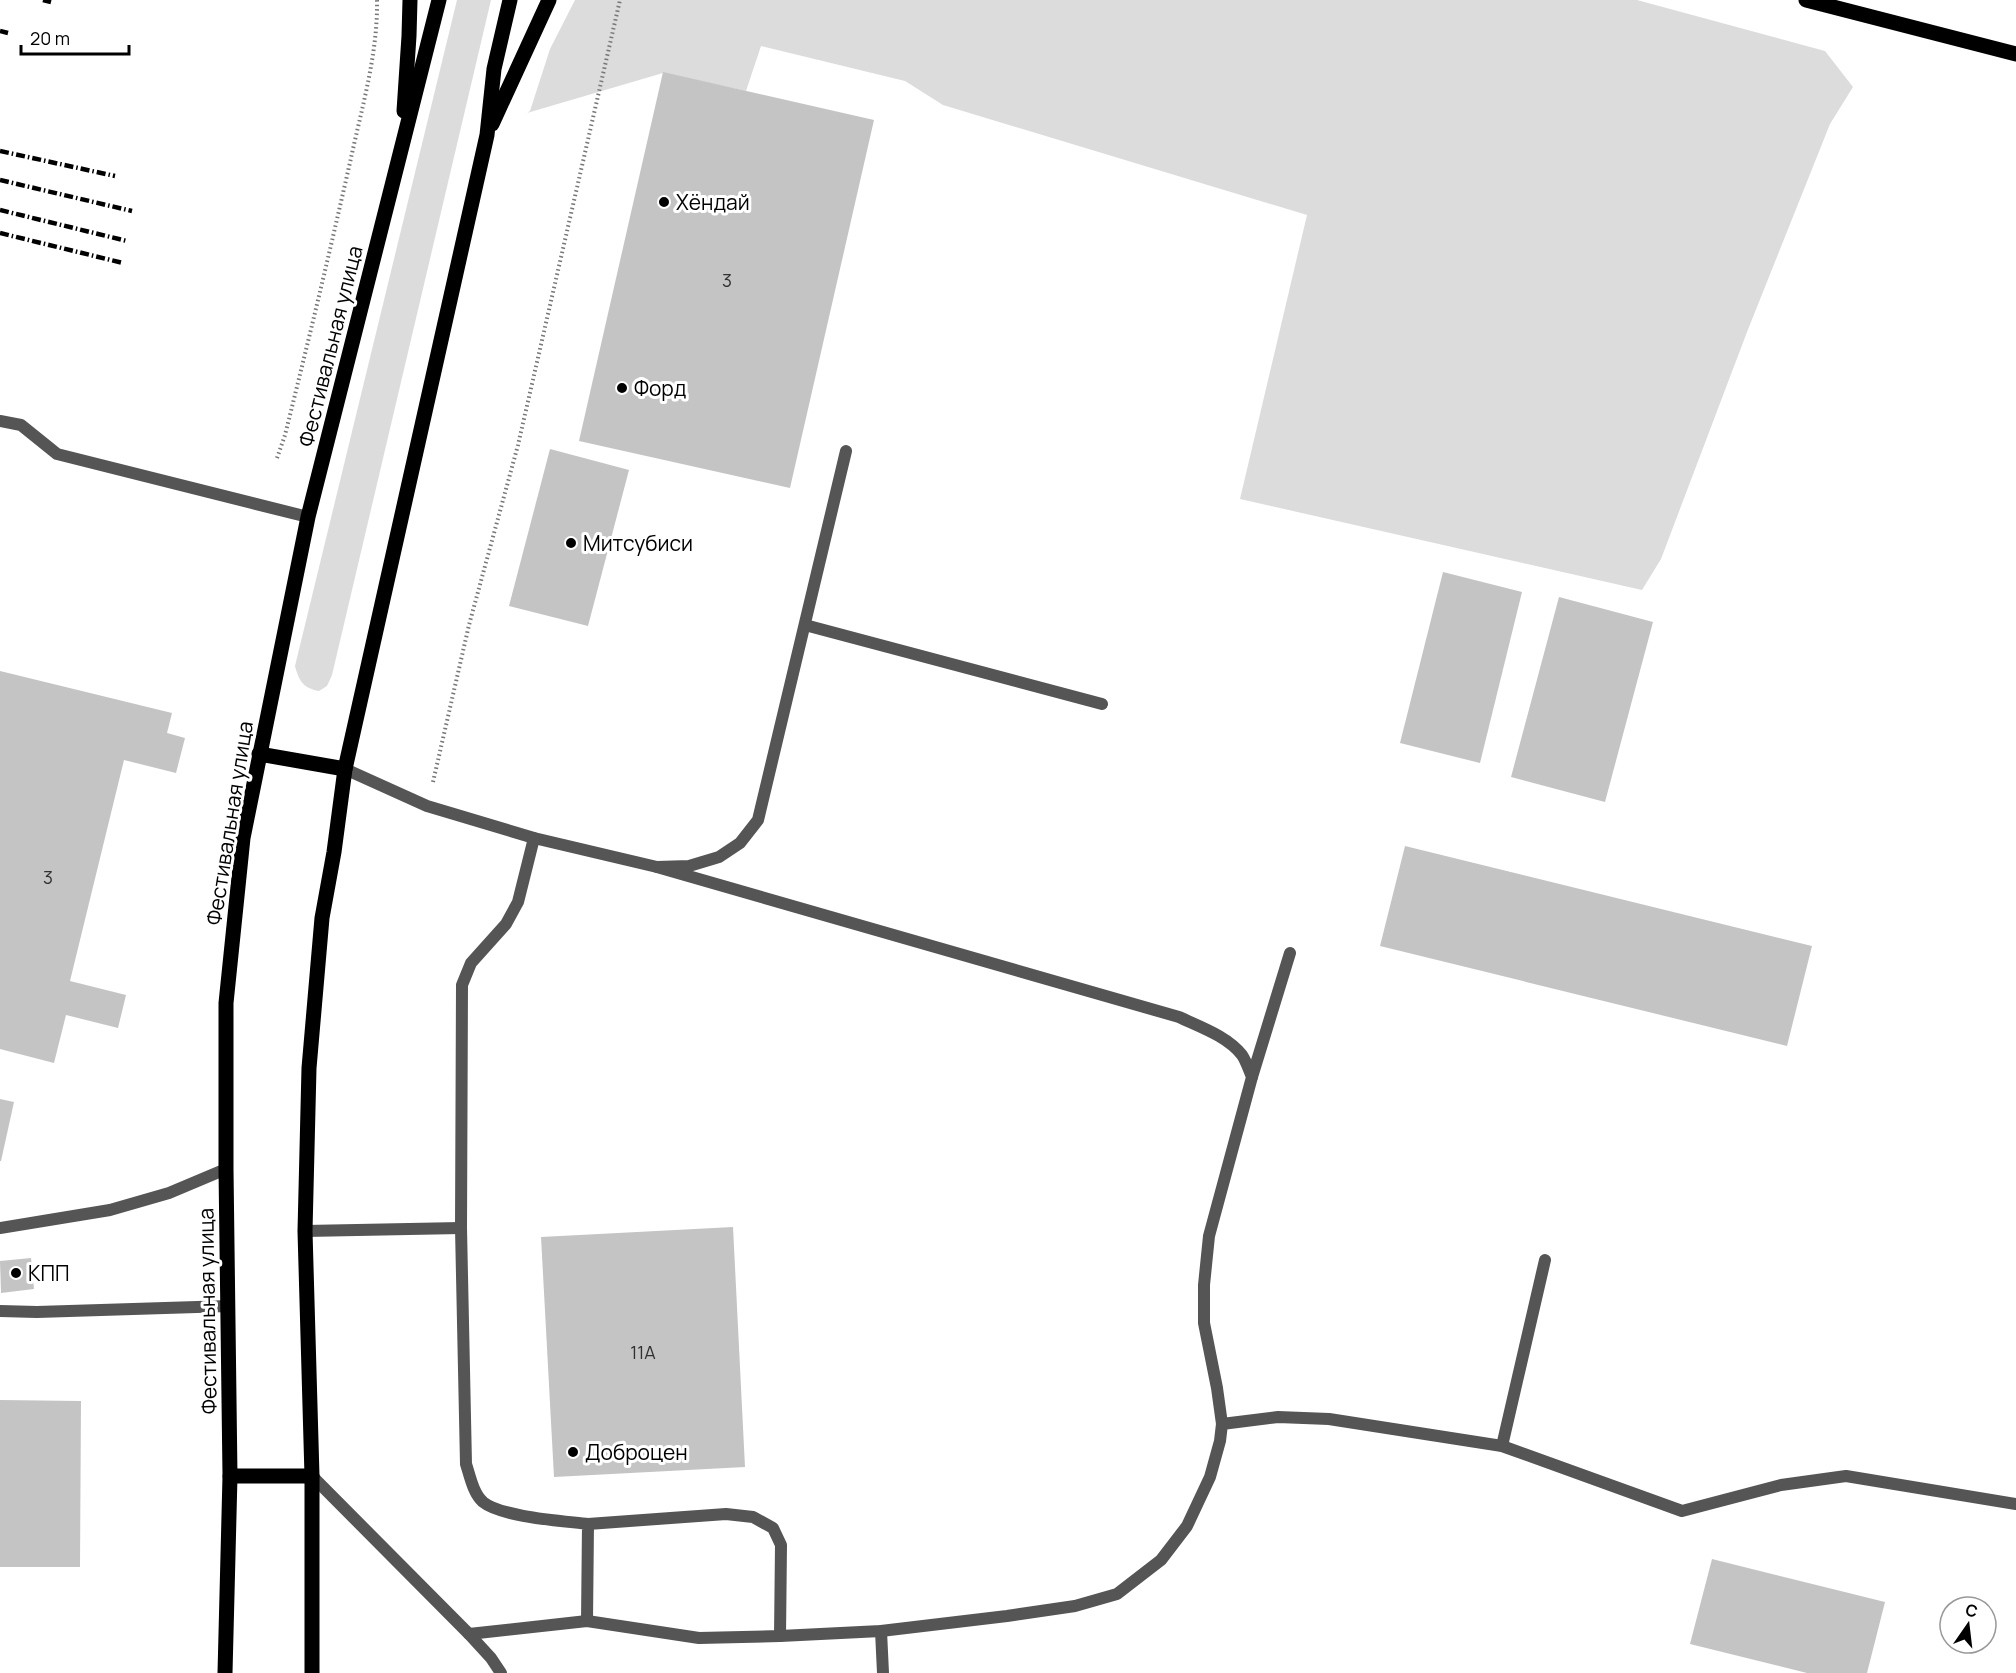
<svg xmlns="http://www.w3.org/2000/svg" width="2016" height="1673" viewBox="0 0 2016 1673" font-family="Manrope,sans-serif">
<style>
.green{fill:#dcdcdc}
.building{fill:#c4c4c4}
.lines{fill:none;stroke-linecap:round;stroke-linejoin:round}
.path{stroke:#777;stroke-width:4;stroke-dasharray:1.5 3;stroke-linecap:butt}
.service{stroke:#555;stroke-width:12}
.primary{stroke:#000;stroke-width:15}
.rail{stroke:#000;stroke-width:4.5;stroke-dasharray:9 3 1.5 3;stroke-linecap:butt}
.poi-dot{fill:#000;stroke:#fff;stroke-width:2}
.labels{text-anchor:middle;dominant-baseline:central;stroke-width:6;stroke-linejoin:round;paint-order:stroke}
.number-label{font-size:18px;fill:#313131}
.poi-label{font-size:21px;fill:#000;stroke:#fff;text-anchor:start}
.street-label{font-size:21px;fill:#000;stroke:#fff}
</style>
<rect width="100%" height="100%" fill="#fff"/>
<g class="green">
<path d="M457,0H491L332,675L327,686L319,691C303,688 299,681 295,666Z"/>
<polygon points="575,0 1637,0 1825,51 1853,87 1830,124 1747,332 1661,559 1642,590 1240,499 1307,215 943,105 905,81 761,46 746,91 663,73 527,113 530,111 550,49"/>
</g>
<g class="building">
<polygon points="663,72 874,120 790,488 579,441"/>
<polygon points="550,449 629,470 588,626 509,606"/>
<polygon points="1443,572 1522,592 1480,763 1400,743"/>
<polygon points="1559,597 1653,622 1605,802 1511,777"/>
<polygon points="0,671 172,713 167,733 185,738 176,773 124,760 70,981 126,995 118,1028 66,1015 54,1063 0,1049"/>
<polygon points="1405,846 1812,946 1787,1046 1380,946"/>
<polygon points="0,1099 14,1102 1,1161 0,1161"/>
<polygon points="733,1227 745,1467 554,1477 541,1237"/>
<polygon points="31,1258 34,1289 1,1293 0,1261"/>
<polygon points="0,1400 81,1401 80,1567 0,1567"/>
<polygon points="1712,1559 1885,1602 1867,1673 1807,1673 1690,1644"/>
</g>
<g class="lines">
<g class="path">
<path d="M277,458L285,435C308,343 330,251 351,158C362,107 378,53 377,0"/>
<polyline points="433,782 469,625 518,445 620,0"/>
</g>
<g class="service">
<polyline points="0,421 21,425 57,454 308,517"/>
<polyline points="805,625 1102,704"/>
<polyline points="345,769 427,806 534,838 657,867 689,866 719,857 740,843 758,820 846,451"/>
<path d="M534,838L518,902L506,924L471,963L462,985L461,1228L466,1464C470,1476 473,1493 483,1502C501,1517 564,1521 588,1524L587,1621"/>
<path d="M657,867L1179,1017C1200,1027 1227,1036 1242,1055C1246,1061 1249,1070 1252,1077L1209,1236L1204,1285V1323L1217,1388L1222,1424"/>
<polyline points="1252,1077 1290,953"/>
<polyline points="0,1228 110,1210 169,1193 226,1169"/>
<polyline points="305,1231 461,1228"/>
<polyline points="0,1311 37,1312 229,1306"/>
<polyline points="1502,1446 1545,1260"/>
<polyline points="312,1476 469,1634 491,1658 501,1673"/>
<polyline points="588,1524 726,1514 753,1517 773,1528 781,1545 780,1636"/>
<polyline points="881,1631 883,1673"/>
<polyline points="469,1634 587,1621 699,1638 780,1636 881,1631 1007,1616 1075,1606 1117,1594 1161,1560 1187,1526 1210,1477 1220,1441 1222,1424 1278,1417 1329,1419 1502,1446 1682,1511 1781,1485 1846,1476 2016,1504"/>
</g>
<g class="primary">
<polyline points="1806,0 2016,54"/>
<polyline points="404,111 409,36 410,0"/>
<polyline points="492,124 549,0"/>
<polyline points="259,754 345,769"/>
<polyline points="230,1476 312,1476"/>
<polyline points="225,1673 230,1476 226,1169 226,1003 243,838 308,517 439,0"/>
<polyline points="312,1673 312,1476 305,1231 309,1068 322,918 334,852 345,769 487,135 494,69 510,0"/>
</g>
<g class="rail">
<polyline points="43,0 51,2"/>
<polyline points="0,31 8,33"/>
<polyline points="0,151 115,176"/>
<polyline points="0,180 132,211"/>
<polyline points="0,210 127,241"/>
<polyline points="0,233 123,263"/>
</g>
</g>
<g class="poi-dot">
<circle cx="664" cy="202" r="6"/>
<circle cx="622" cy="388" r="6"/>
<circle cx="571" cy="543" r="6"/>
<circle cx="16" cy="1273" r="6"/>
<circle cx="573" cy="1452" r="6"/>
</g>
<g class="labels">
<g class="number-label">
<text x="727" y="280">3</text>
<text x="48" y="877">3</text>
<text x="643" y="1352">11А</text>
</g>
<g class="poi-label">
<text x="676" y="202">Хёндай</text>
<text x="634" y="388">Форд</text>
<text x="583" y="543">Митсубиси</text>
<text x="28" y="1273">КПП</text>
<text x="585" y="1452">Доброцен</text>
</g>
<g class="street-label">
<text transform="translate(330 346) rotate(-76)">Фестивальная улица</text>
<text transform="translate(229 823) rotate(-81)">Фестивальная улица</text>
<text transform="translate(207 1311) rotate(-91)">Фестивальная улица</text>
</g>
</g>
<g transform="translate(1968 1625) rotate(14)"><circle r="28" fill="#ffffff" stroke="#999999" stroke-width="1.5"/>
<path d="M0-4.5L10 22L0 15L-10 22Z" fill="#000000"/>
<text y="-9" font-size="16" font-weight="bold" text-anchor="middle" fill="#000000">С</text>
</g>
<path d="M21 45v9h108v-9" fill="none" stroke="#000000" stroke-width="3"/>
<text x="30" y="45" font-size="18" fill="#000000" stroke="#ffffff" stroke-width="4.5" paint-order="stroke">20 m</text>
</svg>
